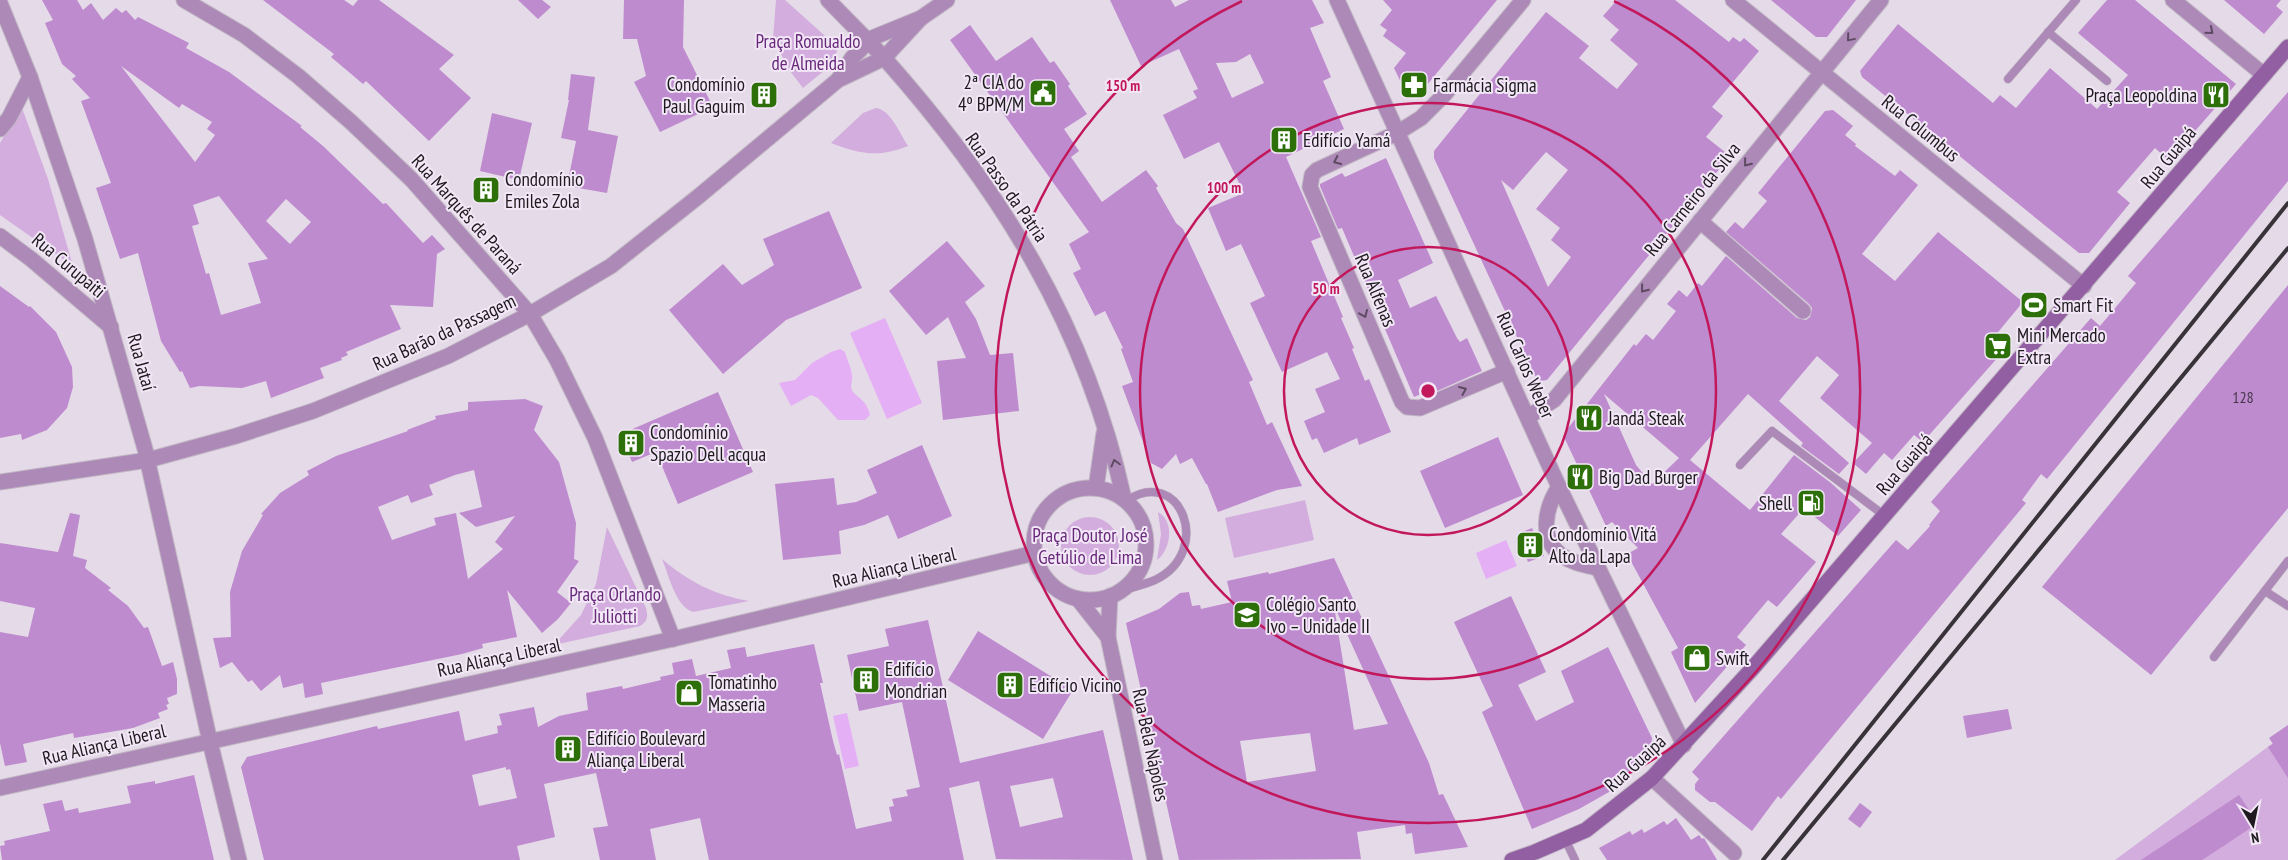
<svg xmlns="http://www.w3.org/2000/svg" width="2288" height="860" viewBox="0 0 2288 860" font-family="'PT Sans Narrow',sans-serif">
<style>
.green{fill:#d2addd}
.water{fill:#e5aff5}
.building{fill:#be8bce;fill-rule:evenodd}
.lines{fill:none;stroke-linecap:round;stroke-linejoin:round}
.lane-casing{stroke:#c1b7c4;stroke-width:9}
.street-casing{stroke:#c1b7c4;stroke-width:17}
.secondary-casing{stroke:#c1b7c4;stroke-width:17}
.lane{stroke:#ad89b7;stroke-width:8}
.street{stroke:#ad89b7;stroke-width:15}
.secondary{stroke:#935fa3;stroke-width:15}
.rail{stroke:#383339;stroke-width:4}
.oneway{stroke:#5e4b63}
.ring{fill:none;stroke:#c2185b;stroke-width:2.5}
.labels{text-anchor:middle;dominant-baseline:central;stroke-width:4;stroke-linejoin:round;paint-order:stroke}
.number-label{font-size:16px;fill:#45364a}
.park-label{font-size:19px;fill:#68297a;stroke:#f2e7f6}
.poi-label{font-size:19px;fill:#1d191e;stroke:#f2e7f6;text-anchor:start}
.street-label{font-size:19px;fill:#1d191e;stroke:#f2e7f6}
.centre{fill:#c2185b;stroke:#f2e7f6;stroke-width:2.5}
.ring-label{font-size:15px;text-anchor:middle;font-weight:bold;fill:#c2185b;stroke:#f2e7f6;stroke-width:4;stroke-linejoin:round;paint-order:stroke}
</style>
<rect width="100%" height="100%" fill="#e5dae8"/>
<g class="green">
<polygon points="776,0 785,0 834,44 837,51 831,65 803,88 790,71 773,39"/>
<polygon points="22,108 48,179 73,266 0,215 0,143"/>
<path d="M876,108C891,110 900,134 908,146C879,158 859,154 831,143L863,113Z"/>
<polygon points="1305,500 1314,540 1234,558 1225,518"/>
<path d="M1158,512C1175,521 1171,550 1157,560L1161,534Z"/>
<circle cx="1090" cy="546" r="29"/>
<path d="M607,527L646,608C648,617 648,621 640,626L554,645L581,615L596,584Z"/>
<path d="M662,559C689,582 715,595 749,601L693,612C675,606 669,575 662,559Z"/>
<polygon points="2288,732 2288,860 2115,860"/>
</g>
<g class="water">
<polygon points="885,318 922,403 887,419 850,333"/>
<path d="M840,349L845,352C847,360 851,367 852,375C853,379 851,383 851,387C853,398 866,396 870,415L865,420H838L818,398L811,395L791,406L779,383L795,380L812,363L831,352Z"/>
<polygon points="1506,540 1517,566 1486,579 1476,553"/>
<polygon points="847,713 859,766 845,769 833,716"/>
</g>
<g class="building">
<path d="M42,0H77L83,10L91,3L103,20L116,8L122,13L126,10L135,20L138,17L189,43L186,48L229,72L302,126L300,127L323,146L383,204L386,203L423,243L432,235L445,249L437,254L433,307L390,305L401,329L346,352L348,355L341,358L342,360L320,368L324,378L271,398L266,381L242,388L200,386L190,388L182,371L180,372L161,341L138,253L120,259L96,188L111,183L81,101L90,98L72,79L76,76L62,64L45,23L53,20ZM121,66L179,108L182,104L212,122L207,129L215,135L195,162ZM219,196L268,259L248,263L261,303L221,315L209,273L206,274L192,226L199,224L193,205ZM286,199L311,222L290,244L266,221Z"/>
<polygon points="263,0 344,0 353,6 358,0 379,0 454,55 439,69 471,98 429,141 366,81 363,84 331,57 334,54"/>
<polygon points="518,0 542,0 551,7 538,19"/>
<polygon points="624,0 684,0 683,47 713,107 660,132 634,82 646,76 637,39 623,39"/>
<path d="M1110,0H1171L1175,7L1189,0H1312L1324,23L1310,28L1331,77L1323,81L1344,129L1286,157L1321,237L1311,241L1343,317L1341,318L1354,348L1352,349L1365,381L1369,379L1391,432L1359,445L1357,438L1324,453L1317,438L1312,440L1304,421L1325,412L1315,389L1340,379L1327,352L1282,372L1250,303L1265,296L1241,244L1226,251L1208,208L1244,193L1219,142L1184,159L1163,115L1197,98L1193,91L1198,89L1179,49L1141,66ZM1250,54L1264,83L1232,98L1216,63L1236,62Z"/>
<polygon points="1383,0 1497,0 1417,97 1408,97 1394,68 1406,53 1383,36 1387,30 1380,25 1392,10"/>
<path d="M1617,0H1675L1729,42L1733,37L1740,42L1744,38L1759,51L1712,107L1723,116L1706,137L1730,156L1547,380L1540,381L1536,378L1434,158V151L1546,12L1589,46L1579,58L1617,89L1638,64L1610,40L1619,30L1603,16ZM1546,152L1568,170L1536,209L1560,228L1551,240L1571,257L1548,287L1501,180L1513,190Z"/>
<polygon points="1771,0 1856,0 1827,37 1816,37"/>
<polygon points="2107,0 2135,0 2236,84 2169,161 2155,148 2117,192 2130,203 2089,253 2079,253 1862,77 1860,71 1898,24 1993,103 2000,95 2016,108 2050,68 2097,109 2128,75 2078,33"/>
<polygon points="2224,0 2281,0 2276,6 2283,12 2264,34"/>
<polygon points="970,25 996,61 1032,37 1050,63 1054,61 1070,84 1068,86 1087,114 1064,129 1079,151 1071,157 1102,202 1146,170 1158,186 1156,188 1176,223 1183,229 1253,380 1249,382 1267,425 1272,422 1302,486 1277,490 1218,512 1207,484 1206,484 1192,458 1180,464 1176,454 1162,469 1151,463 1122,386 1133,382 1121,349 1123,348 1105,311 1095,316 1073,273 1081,269 1069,244 1089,232 950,40"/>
<polygon points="571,74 595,77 588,130 618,136 607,193 567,186 576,141 561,138 569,100 568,100"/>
<polygon points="766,84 776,96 762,107 752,95"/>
<polygon points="2288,92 2288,181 2047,479 2041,474 2022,500 2026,503 1781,799 1778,796 1752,831 1715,802 1710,802 1695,790 1695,784 1699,779 1692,772 1896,540 1908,550 1930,526 1929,525 1940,511 1931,502 2091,318 2100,326 2136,283 2128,276"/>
<path d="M1833,110L1853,126L1845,135L1856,144L1855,146L1895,176L1900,170L1918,185L1862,254L1895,281L1938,232L2023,302L1994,337L2007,347L1923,442L1914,435L1892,460L1884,453L1866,474L1853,463L1872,443L1820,398L1839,375L1817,356L1779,401L1849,463L1839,474L1801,446L1803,443L1748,394L1690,460L1750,510L1794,455L1831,483L1861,510L1838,536L1804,508L1781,534L1816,562L1777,607L1768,600L1737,637L1746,645L1695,703L1671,652L1678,648L1627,554L1638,548L1612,522L1606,526L1564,437L1565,432L1634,344L1636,346L1646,334L1653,340L1676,311L1667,304L1679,290L1687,297L1698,283L1702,286L1726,256L1797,318L1806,320L1810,317L1812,308L1809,304L1726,232L1735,222L1743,229L1767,201L1758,193L1825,111ZM1604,394L1679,458L1652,484L1636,465Z"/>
<polygon points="492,113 532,123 519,180 480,171"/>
<polygon points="1386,158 1433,263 1398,280 1410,308 1436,296 1457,338 1460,342 1467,338 1482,371 1437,391 1435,388 1414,397 1342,228 1338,229 1320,186 1320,184 1342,173 1345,177"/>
<polygon points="829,211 862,288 786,320 723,374 669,310 723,264 742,285 774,265 763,239"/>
<polygon points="947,241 985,286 965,302 976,319 990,355 1013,353 1019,411 943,420 937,361 966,358 956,335 948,317 926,335 889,291"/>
<polygon points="2288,285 2288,508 2151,675 2042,587"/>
<polygon points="0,286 29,307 30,306 56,332 72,367 73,387 67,408 47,430 22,440 21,434 0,438"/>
<polygon points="718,392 753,472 678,504 656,452 632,462 621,434"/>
<path d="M525,399L543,406L534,430L559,462L576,523L574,559L579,561L557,592L571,603L558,619L542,633L507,590L517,637L482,644L483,648L462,654L321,683L323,694L305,698L303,683L283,688L280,675L261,691L252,680L248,682L232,662L220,668L213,638L231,637L230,592L242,551L263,515L261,514L280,493L309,475L307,471L336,456L408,431L407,430L436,419L435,416L468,410V402ZM474,470L482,507L459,513L476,527L515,516L495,542L503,549L468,579L456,513L434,518L436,525L392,540L378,507L408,495L411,503L433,495L429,485L455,475Z"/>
<polygon points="1498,437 1523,495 1445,528 1420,471"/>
<polygon points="922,445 952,516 898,539 888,515 864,525 839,531 841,554 783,560 775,484 834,478 837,505 856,502 877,493 867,470"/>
<polygon points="70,513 80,515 73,556 87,560 85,568 111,588 108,590 128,606 144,628 148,627 162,666 173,662 177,679 177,694 167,698 169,704 166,705 168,709 158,713 160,718 133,728 110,732 74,738 73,733 23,744 27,762 5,766 0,743 0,632 28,637 35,608 0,601 0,543 58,552"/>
<polygon points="1532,528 1544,556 1528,562 1517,534"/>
<path d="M1334,558L1429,763L1439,795L1443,794L1468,847L1415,854L1412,833L1406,834L1405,825L1357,832L1361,859L1179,860L1126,623L1159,609L1180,593L1189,592L1192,606L1200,605L1201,609L1232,602L1227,581L1268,572L1269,574ZM1335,612H1337L1388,724L1354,730ZM1310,733L1316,771L1247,782L1240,741Z"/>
<polygon points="1511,596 1546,672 1518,685 1536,721 1574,702 1561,671 1608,647 1652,738 1650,756 1647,753 1627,778 1616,788 1579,809 1532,829 1482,712 1493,706 1454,622"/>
<path d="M928,620L960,763L1103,730L1133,860L996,859L979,781L949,788L964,860H709L700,818L650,829L656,860H600L593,828L608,826L596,773L544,784L555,837L517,846L520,860H264L241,767L247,757L377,726L378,729L459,711L465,741L498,733L497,726L502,725L499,714L534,707L538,727L559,716L588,710L586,693L622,686L623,689L661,680L660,677L674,674L672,663L692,659L696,676L731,668L727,650L745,647L747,657L814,644L823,683H820L833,741L837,755L839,754L856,829L892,821L889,807L894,806L892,799L908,796L906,790L920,787L902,702L859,711L847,655L889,646L885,629ZM506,767V770L510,769L517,798L479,806L472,775ZM1053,778L1063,817L1020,827L1010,786Z"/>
<polygon points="978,631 1073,690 1043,739 948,680"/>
<polygon points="2008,709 2012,729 1967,738 1963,716"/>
<polygon points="2288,725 2288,778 2268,747 2273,744 2269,738"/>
<polygon points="194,775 214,860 2,860 0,846 5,845 4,841 50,831 43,804 62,800 65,811 78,808 79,813 131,803 127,786 155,781 155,784"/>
<polygon points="2239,795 2258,823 2222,847 2202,860 2141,860"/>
<polygon points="1860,803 1872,812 1860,828 1848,819"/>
<polygon points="1676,818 1691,840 1699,835 1702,839 1704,838 1717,860 1607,860 1599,848 1630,831 1632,835 1642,829 1644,833 1664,821 1667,825"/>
</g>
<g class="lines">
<defs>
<g id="lane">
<polyline points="2048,32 2107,81"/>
<polyline points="2008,79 2076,0"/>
<polyline points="1740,465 1772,431 1885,516"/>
<polyline points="2265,591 2288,606"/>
<path d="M1118,592C1130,588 1143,585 1155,580C1214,552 1181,464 1126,501"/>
<polyline points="2214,657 2288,561"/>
<polyline points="1565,839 1575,860"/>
</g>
<g id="street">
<polyline points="184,0 244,35 298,76 351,122 411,179 530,314 557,360 595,438 673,639"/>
<path d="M828,0C847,20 867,39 886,60C1002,191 1086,326 1124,499"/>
<polyline points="1337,0 1559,487 1684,745"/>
<polyline points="1733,0 2084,286"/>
<polyline points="2173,0 2264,75"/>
<polyline points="0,3 30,77 85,239 145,449 210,742 239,860"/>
<polyline points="838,80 852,58 872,38 921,18 947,0"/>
<polyline points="0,129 9,118 30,77"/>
<polyline points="1700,221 1803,311"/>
<polyline points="0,236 31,259 111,327"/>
<polyline points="1507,371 1420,408 1407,407 1402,402 1310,187 1312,175 1317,170 1397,133 1421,118 1444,95 1523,0"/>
<polyline points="1528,417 1554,400 1881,0"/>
<polyline points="0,482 148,460 236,436 313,411 448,356 530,314 611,266 699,196 838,80 884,58 921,18"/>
<path d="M1559,487C1546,506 1538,538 1561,555C1572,563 1585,565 1598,568"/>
<polyline points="1096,488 1104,433"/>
<circle cx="1090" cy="544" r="56"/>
<polyline points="1110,596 1108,637 1155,860"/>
<polyline points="1078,599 1108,637"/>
<polyline points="1652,778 1734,853"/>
<polyline points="0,788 673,639 1035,553"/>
</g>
<polyline id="secondary" points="1512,860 1535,852 1586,830 1652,778 1752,669 2288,47"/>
</defs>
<use href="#lane" class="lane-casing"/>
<use href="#street" class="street-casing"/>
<use href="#secondary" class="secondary-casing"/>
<use href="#lane" class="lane"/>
<use href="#street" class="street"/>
<use href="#secondary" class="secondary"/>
<g class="rail">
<polyline points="1763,860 2288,203"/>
<polyline points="1783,860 2288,248"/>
</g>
</g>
<defs><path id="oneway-chevron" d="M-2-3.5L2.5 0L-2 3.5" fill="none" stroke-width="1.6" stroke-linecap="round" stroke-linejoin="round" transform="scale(1.25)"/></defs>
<g class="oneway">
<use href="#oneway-chevron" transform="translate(2210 31) rotate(40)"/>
<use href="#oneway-chevron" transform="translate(1850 38) rotate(130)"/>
<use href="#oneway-chevron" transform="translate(1337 161) rotate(155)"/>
<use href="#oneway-chevron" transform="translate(1747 163) rotate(129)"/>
<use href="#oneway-chevron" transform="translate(1644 289) rotate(129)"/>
<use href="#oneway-chevron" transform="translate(1364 314) rotate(67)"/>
<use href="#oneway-chevron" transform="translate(1463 390) rotate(-23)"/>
<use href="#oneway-chevron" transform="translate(1115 463) rotate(-105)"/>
</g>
<g class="ring">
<circle cx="1428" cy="391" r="144"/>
<circle cx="1428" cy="391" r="288"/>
<path d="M1614 1A432 432 0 1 1 1242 1"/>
</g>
<defs>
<symbol id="pharmacy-square" viewBox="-11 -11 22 22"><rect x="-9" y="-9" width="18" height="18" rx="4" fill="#2d700a" stroke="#f2e7f6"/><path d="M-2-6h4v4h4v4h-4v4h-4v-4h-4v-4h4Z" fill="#fff"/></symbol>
<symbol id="civic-square" viewBox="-11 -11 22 22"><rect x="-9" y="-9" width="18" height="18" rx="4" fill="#2d700a" stroke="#f2e7f6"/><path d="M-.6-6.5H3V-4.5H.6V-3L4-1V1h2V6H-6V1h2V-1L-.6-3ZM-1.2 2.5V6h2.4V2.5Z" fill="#fff"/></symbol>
<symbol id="building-square" viewBox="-11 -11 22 22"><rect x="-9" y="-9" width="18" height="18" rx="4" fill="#2d700a" stroke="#f2e7f6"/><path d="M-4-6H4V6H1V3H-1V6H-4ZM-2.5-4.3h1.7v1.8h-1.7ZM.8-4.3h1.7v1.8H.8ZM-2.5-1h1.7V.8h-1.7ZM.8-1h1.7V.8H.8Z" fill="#fff"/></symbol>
<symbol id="restaurant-square" viewBox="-11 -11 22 22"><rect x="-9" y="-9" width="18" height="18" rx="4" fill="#2d700a" stroke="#f2e7f6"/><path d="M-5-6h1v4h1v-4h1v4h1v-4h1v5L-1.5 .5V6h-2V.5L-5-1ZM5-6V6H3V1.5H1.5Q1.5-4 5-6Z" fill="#fff"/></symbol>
<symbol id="stadium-square" viewBox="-11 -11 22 22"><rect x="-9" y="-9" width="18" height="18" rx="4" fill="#2d700a" stroke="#f2e7f6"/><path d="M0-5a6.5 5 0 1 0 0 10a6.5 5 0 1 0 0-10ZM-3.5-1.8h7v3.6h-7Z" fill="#fff"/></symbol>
<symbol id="supermarket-square" viewBox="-11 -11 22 22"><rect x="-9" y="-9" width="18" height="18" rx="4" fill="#2d700a" stroke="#f2e7f6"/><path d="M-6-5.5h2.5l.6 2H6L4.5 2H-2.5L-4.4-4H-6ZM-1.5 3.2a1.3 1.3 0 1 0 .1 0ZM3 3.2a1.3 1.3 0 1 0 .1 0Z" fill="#fff"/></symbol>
<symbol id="fuel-square" viewBox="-11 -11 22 22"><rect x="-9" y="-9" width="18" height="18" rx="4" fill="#2d700a" stroke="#f2e7f6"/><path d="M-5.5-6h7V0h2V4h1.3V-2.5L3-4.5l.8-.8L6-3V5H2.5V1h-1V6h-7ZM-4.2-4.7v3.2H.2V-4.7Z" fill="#fff"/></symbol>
<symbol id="school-square" viewBox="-11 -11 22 22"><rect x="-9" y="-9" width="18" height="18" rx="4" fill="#2d700a" stroke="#f2e7f6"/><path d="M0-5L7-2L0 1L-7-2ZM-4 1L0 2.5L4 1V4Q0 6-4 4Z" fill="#fff"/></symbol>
<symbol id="shop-square" viewBox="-11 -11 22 22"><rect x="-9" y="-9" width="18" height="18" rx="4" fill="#2d700a" stroke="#f2e7f6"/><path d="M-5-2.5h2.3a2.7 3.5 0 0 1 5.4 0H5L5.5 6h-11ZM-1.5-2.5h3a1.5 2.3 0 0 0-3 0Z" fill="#fff"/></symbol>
</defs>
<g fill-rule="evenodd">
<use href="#pharmacy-square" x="1398" y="69" width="32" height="32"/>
<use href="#civic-square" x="1027" y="77" width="32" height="32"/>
<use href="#building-square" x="748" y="79" width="32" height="32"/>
<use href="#restaurant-square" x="2200" y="79" width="32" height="32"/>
<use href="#building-square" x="1268" y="124" width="32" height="32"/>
<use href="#building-square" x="470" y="174" width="32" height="32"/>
<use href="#stadium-square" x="2018" y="289" width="32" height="32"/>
<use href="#supermarket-square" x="1982" y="330" width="32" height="32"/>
<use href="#restaurant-square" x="1573" y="402" width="32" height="32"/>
<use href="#building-square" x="615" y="427" width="32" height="32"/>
<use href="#restaurant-square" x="1564" y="461" width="32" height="32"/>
<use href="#fuel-square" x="1795" y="487" width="32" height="32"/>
<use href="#building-square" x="1514" y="529" width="32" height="32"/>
<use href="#school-square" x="1231" y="599" width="32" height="32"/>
<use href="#shop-square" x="1681" y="642" width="32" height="32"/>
<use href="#building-square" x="850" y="664" width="32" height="32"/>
<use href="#building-square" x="994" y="669" width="32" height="32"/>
<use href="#shop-square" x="673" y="677" width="32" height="32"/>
<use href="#building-square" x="552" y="733" width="32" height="32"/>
</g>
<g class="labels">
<g class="number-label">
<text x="2243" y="397">128</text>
</g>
<g class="park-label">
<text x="808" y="41">Praça Romualdo<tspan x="808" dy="22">de Almeida</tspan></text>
<text x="1090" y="535">Praça Doutor José<tspan x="1090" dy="22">Getúlio de Lima</tspan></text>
<text x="615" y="594">Praça Orlando<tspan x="615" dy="22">Juliotti</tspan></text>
</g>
<g class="poi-label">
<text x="1024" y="82" text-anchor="end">2ª CIA do<tspan x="1024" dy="22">4º BPM/M</tspan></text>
<text x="745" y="84" text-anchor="end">Condomínio<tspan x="745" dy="22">Paul Gaguim</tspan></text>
<text x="1433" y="85">Farmácia Sigma</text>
<text x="2197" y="95" text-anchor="end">Praça Leopoldina</text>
<text x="1303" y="140">Edifício Yamá</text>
<text x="505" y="179">Condomínio<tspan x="505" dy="22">Emiles Zola</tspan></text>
<text x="2053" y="305">Smart Fit</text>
<text x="2017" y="335">Mini Mercado<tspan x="2017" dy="22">Extra</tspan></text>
<text x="1608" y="418">Jandá Steak</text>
<text x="650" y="432">Condomínio<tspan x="650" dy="22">Spazio Dell acqua</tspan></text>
<text x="1599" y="477">Big Dad Burger</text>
<text x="1792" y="503" text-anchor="end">Shell</text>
<text x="1549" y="534">Condomínio Vitá<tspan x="1549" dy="22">Alto da Lapa</tspan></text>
<text x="1266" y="604">Colégio Santo<tspan x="1266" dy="22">Ivo – Unidade II</tspan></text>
<text x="1716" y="658">Swift</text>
<text x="885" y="669">Edifício<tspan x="885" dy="22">Mondrian</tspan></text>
<text x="708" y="682">Tomatinho<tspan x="708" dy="22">Masseria</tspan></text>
<text x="1029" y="685">Edifício Vicino</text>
<text x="587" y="738">Edifício Boulevard<tspan x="587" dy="22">Aliança Liberal</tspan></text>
</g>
<g class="street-label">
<text transform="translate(1921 128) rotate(39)">Rua Columbus</text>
<text transform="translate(2168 157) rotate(-50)">Rua Guaipá</text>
<text transform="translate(1007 187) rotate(55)">Rua Passo da Pátria</text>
<text transform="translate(1692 199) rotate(-51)">Rua Carneiro da Silva</text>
<text transform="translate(467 214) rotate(48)">Rua Marquês de Paraná</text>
<text transform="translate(69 265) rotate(40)">Rua Curupaiti</text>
<text transform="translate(1376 290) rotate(67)">Rua Alfenas</text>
<text transform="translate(444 332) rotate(-25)">Rua Barão da Passagem</text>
<text transform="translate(142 362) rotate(74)">Rua Jataí</text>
<text transform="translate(1526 365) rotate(66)">Rua Carlos Weber</text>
<text transform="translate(1904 464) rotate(-49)">Rua Guaipá</text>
<text transform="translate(894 567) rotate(-13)">Rua Aliança Liberal</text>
<text transform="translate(499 657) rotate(-12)">Rua Aliança Liberal</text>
<text transform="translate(104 744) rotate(-13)">Rua Aliança Liberal</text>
<text transform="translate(1151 745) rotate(78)">Rua Bela Nápoles</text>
<text transform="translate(1635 763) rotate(-42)">Rua Guaipá</text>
</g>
</g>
<circle cx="1428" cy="391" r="8" class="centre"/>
<g class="ring-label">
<text x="1123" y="91">150 m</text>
<text x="1224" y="193">100 m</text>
<text x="1326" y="294">50 m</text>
</g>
<g transform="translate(2253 825) rotate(170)" stroke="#f2e7f6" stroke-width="4" paint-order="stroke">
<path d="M0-4L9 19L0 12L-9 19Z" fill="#1d191e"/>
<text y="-8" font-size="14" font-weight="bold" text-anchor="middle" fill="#1d191e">N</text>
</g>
</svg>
